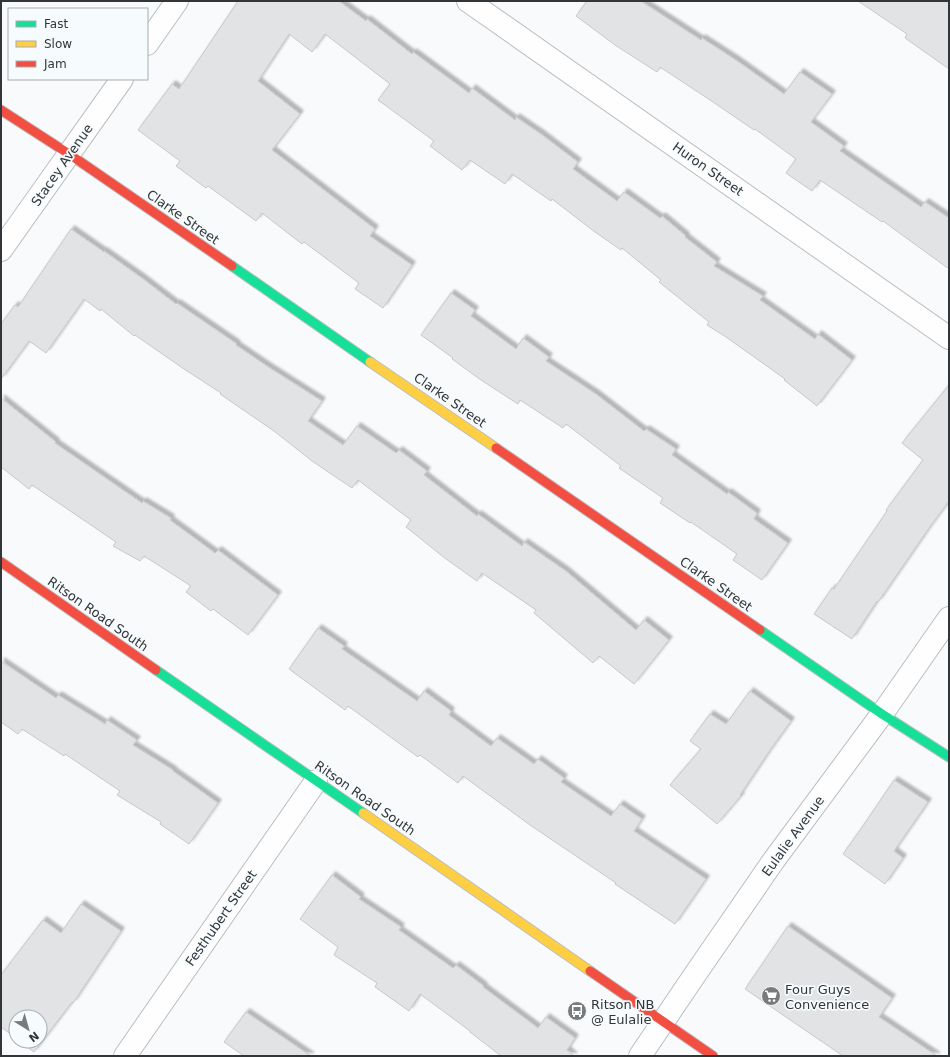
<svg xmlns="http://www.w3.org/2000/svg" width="950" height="1057" viewBox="0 0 950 1057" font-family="'DejaVu Sans',sans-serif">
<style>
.building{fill:#e1e3e5;stroke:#c6c8ca;filter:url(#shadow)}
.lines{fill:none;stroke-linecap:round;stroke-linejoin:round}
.street-casing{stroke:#bbbec0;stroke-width:24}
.fast-casing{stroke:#bbbec0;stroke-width:11}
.slow-casing{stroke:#bbbec0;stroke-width:11}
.jam-casing{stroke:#bbbec0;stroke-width:11}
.street{stroke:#fefeff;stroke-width:22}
.fast{stroke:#16e098;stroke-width:9}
.slow{stroke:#ffcf43;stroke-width:9}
.jam{stroke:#f24e42;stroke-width:9}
.labels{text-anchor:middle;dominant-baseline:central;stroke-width:3.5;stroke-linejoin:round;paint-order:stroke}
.street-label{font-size:13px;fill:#333638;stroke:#f6fbfe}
.poi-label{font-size:13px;fill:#333638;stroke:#f6fbfe;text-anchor:start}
</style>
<defs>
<filter id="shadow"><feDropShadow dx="3.5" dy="-3.5" stdDeviation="1" flood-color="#0004"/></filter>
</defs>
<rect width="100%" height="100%" fill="#f8fafc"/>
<g class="building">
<polygon points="238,1 339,1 366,21 367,19 412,54 413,52 469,93 472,88 515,120 516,117 541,134 578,162 573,169 617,201 624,192 660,218 662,216 686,236 685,237 717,262 714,266 763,296 760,300 815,339 818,334 852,360 817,406 784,380 785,379 726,337 707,325 709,322 659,282 661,280 622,248 621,250 595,232 552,199 551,201 512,174 505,184 470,160 462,170 430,146 434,141 378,100 390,84 325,34 312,52 289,34 258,81 300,114 272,150 375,229 370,236 412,265 383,308 355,289 359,283 304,242 302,244 262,213 256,221 208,186 206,188 176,166 180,161 138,130 172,84 179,89"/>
<polygon points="587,1 641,1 701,40 702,38 736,60 784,94 800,72 832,94 811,122 844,146 840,151 921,207 925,202 949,218 949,269 883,221 882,222 820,180 812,191 786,173 796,159 755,129 754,130 710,100 660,67 657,72 615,45 576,16"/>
<polygon points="858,1 949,1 949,69 905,38 907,34"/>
<polygon points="71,229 104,252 104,251 142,278 176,304 177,303 237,344 236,345 270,368 322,401 308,421 343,445 357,426 396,453 399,450 427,471 424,475 477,516 478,514 522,546 524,542 566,571 636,630 644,620 669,640 634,684 599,656 593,663 534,613 536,610 482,573 477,581 446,559 406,527 411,520 358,480 352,488 312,461 274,431 220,394 221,393 184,369 135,335 134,336 101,309 100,311 84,299 46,353 29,341 1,379 1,324 15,305 18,307"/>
<polygon points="451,293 475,310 471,316 516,349 523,338 549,357 546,361 596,394 644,431 646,429 676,449 672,455 727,494 728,492 757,513 754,519 788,543 762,580 733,560 737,554 691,522 690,523 660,503 663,498 619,468 621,466 566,424 563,428 520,400 518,404 481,380 452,359 453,358 421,335"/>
<polygon points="949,385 949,501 929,528 878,602 877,601 852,639 814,614 832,588 834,589 887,511 886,510 923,460 902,443"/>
<polygon points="1,398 56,442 55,443 142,503 143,501 171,518 170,520 215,553 218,550 278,595 248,635 213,609 211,611 186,592 191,586 144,556 140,561 113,546 116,542 32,485 29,489 1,467"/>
<polygon points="318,628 344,646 342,649 417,701 424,691 451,711 449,715 491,746 497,738 534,764 538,759 564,778 561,782 611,816 620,804 642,819 634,831 706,879 675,924 615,884 616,883 530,825 463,776 458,783 420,755 418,757 348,706 345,710 289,669"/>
<polygon points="1,661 56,698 58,695 105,724 107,720 137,740 133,745 173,770 173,771 218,803 189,844 160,824 161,822 117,795 120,791 65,754 64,756 22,729 18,734 1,722"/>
<polygon points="750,691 791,721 768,753 740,795 741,796 717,824 670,785 701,749 690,741 710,714 726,724"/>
<polygon points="894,780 928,802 894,851 903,858 885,884 843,854 865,823"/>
<polygon points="332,875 361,897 359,899 401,927 399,930 453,968 456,965 484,986 483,987 538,1028 546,1017 575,1038 567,1050 574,1056 501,1056 470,1032 470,1031 420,994 409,1011 375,987 377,983 334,955 338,947 300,919"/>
<polygon points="81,904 121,931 73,1003 72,1002 34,1052 19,1041 40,1041 40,1017 16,1017 16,1038 1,1027 1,975 43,920 61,933"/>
<polygon points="788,926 892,998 879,1017 937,1056 843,1056 745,989"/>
<polygon points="246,1012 311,1056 244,1056 224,1042"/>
</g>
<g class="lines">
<defs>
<g id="street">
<polyline points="468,1 949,338"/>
<polyline points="147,44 177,1"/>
<polyline points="1,250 122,79"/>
<polyline points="125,1056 316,781"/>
<polyline points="640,1056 694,976 774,860 882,714 949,618"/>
</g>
<g id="fast">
<polyline points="232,266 370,362"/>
<polyline points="760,630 882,714 949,757"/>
<polyline points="156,670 363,813"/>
</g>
<g id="slow">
<polyline points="370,362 496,448"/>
<polyline points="363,813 590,971"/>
</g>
<g id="jam">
<polyline points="1,110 69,154 232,266"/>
<polyline points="496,448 760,630"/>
<polyline points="1,562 156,670"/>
<polyline points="590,971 713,1056"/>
</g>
</defs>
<use href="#street" class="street-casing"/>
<use href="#fast" class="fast-casing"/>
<use href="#slow" class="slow-casing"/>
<use href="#jam" class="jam-casing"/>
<use href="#street" class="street"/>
<use href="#fast" class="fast"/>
<use href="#slow" class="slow"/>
<use href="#jam" class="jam"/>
</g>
<defs>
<symbol id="supermarket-disc" viewBox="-11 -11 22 22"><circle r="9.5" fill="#787b7d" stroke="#f6fbfe"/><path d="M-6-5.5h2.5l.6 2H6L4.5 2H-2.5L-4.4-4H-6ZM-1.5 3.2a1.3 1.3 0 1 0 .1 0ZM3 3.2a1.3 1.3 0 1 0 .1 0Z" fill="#fff"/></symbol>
<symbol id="bus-disc" viewBox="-11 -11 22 22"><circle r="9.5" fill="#787b7d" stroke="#f6fbfe"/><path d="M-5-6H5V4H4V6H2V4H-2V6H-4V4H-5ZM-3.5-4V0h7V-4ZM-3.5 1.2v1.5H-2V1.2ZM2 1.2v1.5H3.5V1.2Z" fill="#fff"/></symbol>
</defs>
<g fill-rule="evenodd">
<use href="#supermarket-disc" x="760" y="985" width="22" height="22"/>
<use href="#bus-disc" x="566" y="1000" width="22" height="22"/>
</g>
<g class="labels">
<g class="street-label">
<text transform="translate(62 165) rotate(-55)">Stacey Avenue</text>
<text transform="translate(708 169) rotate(35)">Huron Street</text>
<text transform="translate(183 217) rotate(35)">Clarke Street</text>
<text transform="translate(450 400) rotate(35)">Clarke Street</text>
<text transform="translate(716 584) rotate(35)">Clarke Street</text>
<text transform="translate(98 614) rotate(35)">Ritson Road South</text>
<text transform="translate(365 798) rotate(35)">Ritson Road South</text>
<text transform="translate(793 836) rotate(-54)">Eulalie Avenue</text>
<text transform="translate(221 918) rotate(-55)">Festhubert Street</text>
</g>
<g class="poi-label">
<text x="785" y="989">Four Guys<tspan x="785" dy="15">Convenience</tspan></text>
<text x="591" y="1004">Ritson NB<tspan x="591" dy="15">@ Eulalie</tspan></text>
</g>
</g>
<rect width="950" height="1057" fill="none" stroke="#333638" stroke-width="4"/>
<rect x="8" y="8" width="140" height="72" fill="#f6fbfe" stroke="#a8acaf"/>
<rect x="16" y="21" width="20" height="6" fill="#16e098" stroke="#a8acaf"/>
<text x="44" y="28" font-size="12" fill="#333638">Fast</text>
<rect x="16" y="41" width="20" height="6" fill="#ffcf43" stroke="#a8acaf"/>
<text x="44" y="48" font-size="12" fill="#333638">Slow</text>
<rect x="16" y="61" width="20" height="6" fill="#f24e42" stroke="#a8acaf"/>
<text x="44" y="68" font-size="12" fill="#333638">Jam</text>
<g transform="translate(28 1029) rotate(143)"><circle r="19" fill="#f6fbfe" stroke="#a8acaf"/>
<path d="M0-3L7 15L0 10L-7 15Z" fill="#787b7d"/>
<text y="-6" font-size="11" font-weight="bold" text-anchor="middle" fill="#333638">N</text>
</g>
</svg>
